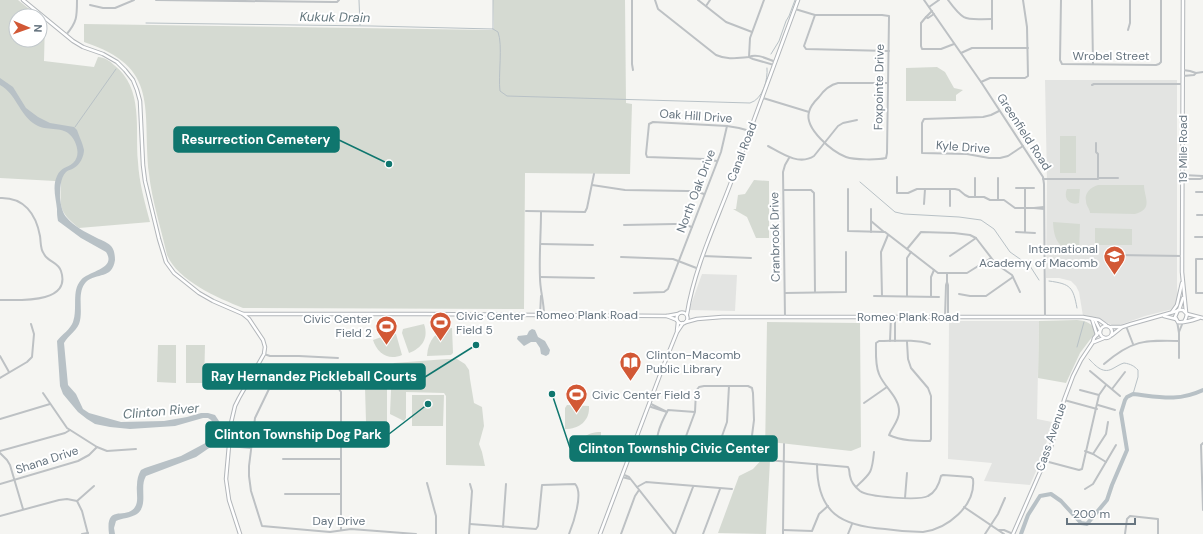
<svg xmlns="http://www.w3.org/2000/svg" width="1203" height="534" viewBox="0 0 1203 534" font-family="'DM Sans',sans-serif">
<style>
.built{fill:#e3e4e2}
.green{fill:#d5dad2}
.water{fill:#b8c1c6}
.lines{fill:none;stroke-linecap:round;stroke-linejoin:round}
.stream{stroke:#b8c1c6;stroke-width:1}
.river{stroke:#b8c1c6;stroke-width:4}
.secondary-casing{stroke:#b2b6ba;stroke-width:4.5}
.street{stroke:#bdc1c4;stroke-width:2}
.secondary{stroke:#fff;stroke-width:2.5}
.labels{text-anchor:middle;dominant-baseline:central;stroke-width:4;stroke-linejoin:round;paint-order:stroke}
.street-label{font-size:12px;fill:#677580;stroke:#fff}
.poi-label{font-size:12px;fill:#677580;stroke:#fff;text-anchor:start}
.water-label{font-size:13px;font-style:italic;fill:#63767d;stroke:#fff}
.leader{fill:none;stroke:#0f766e;stroke-width:1.5}
.callout-dot{fill:#0f766e;stroke:#fff;stroke-width:1.5}
.callout{fill:#0f766e;stroke:#0f766e;stroke-width:1.5}
.callout-label{font-size:13px;text-anchor:middle;font-weight:bold;fill:#fff}
</style>
<rect width="100%" height="100%" fill="#f5f5f2"/>
<g class="built">
<polygon points="1045,80 1177,80 1177,288 1178,297 1176,305 1173,309 1145,316 1117,326 1114,326 1095,317 1083,316 1079,292 1076,286 1071,281 1059,278 1046,278 1047,182"/>
<polygon points="702,274 737,275 735,311 689,310"/>
<polygon points="949,321 1039,321 1037,419 1052,422 1043,455 1030,485 984,481 992,463 948,459"/>
</g>
<g class="green">
<path d="M0,0H18L38,16H16V40H40V18L45,21L44,61L94,67L98,57C104,57 110,61 114,65C144,88 135,129 138,162C139,182 145,203 150,222L79,228C59,212 60,208 61,183L55,181L0,178Z"/>
<path d="M493,0H625L626,103L632,104L630,174L525,173L524,309L243,308C218,298 178,281 167,255C161,228 152,201 149,174C142,109 161,67 84,42V24L494,30Z"/>
<polygon points="937,67 945,72 954,88 963,90 956,95 956,101 906,101 906,68"/>
<rect x="1060" y="136" width="16" height="37"/>
<polygon points="754,180 769,181 769,238 756,238 747,217 733,209 736,209 738,195 745,194"/>
<path d="M1098,185H1144C1144,197 1154,209 1135,214L1090,213C1090,209 1086,206 1086,201C1084,193 1091,187 1098,185Z"/>
<path d="M1067,189H1080L1079,203C1069,206 1063,198 1067,189Z"/>
<path d="M1053,222L1080,224L1079,251C1059,250 1054,241 1053,222Z"/>
<polygon points="1095,228 1132,229 1132,245 1095,245"/>
<path d="M1077,320C1087,321 1093,323 1095,333L1080,353L1066,383L1038,378L1039,321Z"/>
<polygon points="767,322 860,323 861,447 851,451 771,442 766,534 718,533 739,476 753,469 765,456"/>
<path d="M424,324C429,338 422,348 409,353L402,333L403,329Z"/>
<path d="M452,328L453,353L451,355L427,356C428,340 436,330 452,328Z"/>
<path d="M393,333L396,334L402,355C388,361 377,353 373,340Z"/>
<polygon points="158,345 176,345 176,383 157,382"/>
<polygon points="186,345 205,345 204,383 186,383"/>
<polygon points="447,359 457,359 465,364 469,370 470,379 474,403 482,407 484,426 479,444 482,452 485,466 446,465 446,396 444,393 406,392 406,418 404,421 390,414 392,366 394,363"/>
<polygon points="365,387 387,387 387,422 366,422"/>
<polygon points="412,395 444,395 443,426 412,426"/>
<path d="M567,405L589,406C590,421 579,429 565,429V408Z"/>
<path d="M601,432V453L598,456L577,454C577,439 587,432 601,432Z"/>
</g>
<g class="water">
<path d="M0,78L13,87L26,108L38,117L50,123L74,127L77,130C79,136 83,144 84,150C84,156 80,165 74,168C71,170 68,170 66,172C60,178 60,190 60,198C61,205 62,213 67,218C74,226 85,232 95,237C100,240 106,241 111,246C114,249 115,255 115,260C112,280 97,272 86,282C76,293 84,311 79,324C76,331 68,336 64,343L68,385L76,394L83,409L89,413L121,422L164,421L187,417L201,413H208L215,415L219,421L221,428V433L217,442L212,446L196,457L146,476C139,487 149,505 137,514C131,518 122,518 116,521L114,528L115,534H109C105,502 126,521 135,507C139,501 136,492 137,485C137,480 138,475 141,470L145,468L181,456L213,439L217,429L211,420L208,418H203L175,426L130,429L110,427L95,424L87,419L78,412L63,394L60,386L57,341C62,334 70,330 73,322C78,308 71,291 81,280C89,271 117,269 106,252L81,238L58,221C57,216 57,213 57,209C56,198 52,187 57,176C61,167 67,168 73,163C82,155 76,139 68,133C58,126 45,132 33,123C19,113 16,94 0,85Z"/>
<polygon points="532,329 535,330 538,337 545,341 550,350 549,354 546,356 541,354 540,348 536,342 531,342 524,346 517,339 518,336 527,335 529,331"/>
</g>
<g class="lines">
<g class="stream">
<polyline points="359,0 360,25"/>
<polyline points="493,0 493,29"/>
<polyline points="146,23 372,26 493,29"/>
<path d="M493,29L498,32C503,45 498,76 500,91L507,96L750,103C763,99 768,80 767,68"/>
<polyline points="771,54 779,41 786,21 789,16 795,0"/>
<polyline points="75,127 116,69"/>
<polyline points="860,182 895,212 904,214 959,217 981,220 994,229 1010,252 1030,266 1039,280"/>
<path d="M1049,281C1071,284 1073,287 1077,308"/>
<polyline points="1077,347 1084,322"/>
<path d="M1089,359C1095,365 1102,374 1112,369C1116,367 1120,364 1124,363C1131,364 1134,366 1138,370V377L1133,394"/>
</g>
<path class="river" d="M1021,534L1028,515L1040,496L1051,494L1061,501L1081,523L1087,524L1107,500L1112,485L1127,450L1121,413L1125,400L1127,397L1133,394C1160,397 1177,402 1203,390"/>
<defs>
<g id="secondary">
<polyline points="23,0 73,41 83,47 103,54 117,62 125,70 133,80 137,90 140,101 143,165 145,181 159,239 166,262 174,273 199,293 213,301 243,314 249,319 263,340 265,347 264,354 239,398 235,406 231,423 226,479 229,500 240,534"/>
<polyline points="1183,0 1182,272 1186,312"/>
<polyline points="1179,310 1183,298"/>
<polyline points="1172,312 1177,305 1182,283"/>
<circle cx="682" cy="318" r="5.5"/>
<polyline points="243,314 426,314 667,316 678,314"/>
<path d="M687,314C694,270 714,227 730,185C753,124 775,61 798,0"/>
<polyline points="1187,314 1203,318"/>
<polyline points="667,316 677,320"/>
<polyline points="1164,316 1176,319"/>
<polyline points="1092,319 1097,335"/>
<polyline points="1095,320 1100,330"/>
<polyline points="686,322 697,319 722,317 1083,317 1099,320 1106,325"/>
<path d="M1184,322L1186,318L1187,314L1183,310H1178L1175,317L1178,322C1185,323 1193,320 1199,318"/>
<circle cx="1106" cy="332" r="6"/>
<polyline points="1111,327 1122,327"/>
<polyline points="677,331 678,322"/>
<polyline points="1112,335 1122,327 1131,324 1177,311"/>
<polyline points="1094,342 1104,338"/>
<polyline points="600,534 663,367 677,332 683,323"/>
<polyline points="1013,534 1051,447 1064,400 1073,376 1081,360 1093,342 1094,338 1100,331"/>
</g>
</defs>
<use href="#secondary" class="secondary-casing"/>
<g class="street">
<polyline points="156,0 333,2 337,2 339,0"/>
<polyline points="632,0 632,64 633,70"/>
<path d="M655,0L658,9L716,55C727,60 737,58 749,57L750,38L764,0"/>
<polyline points="698,0 726,22 752,32"/>
<polyline points="924,0 981,82 1043,177 1044,184 1045,317"/>
<path d="M948,0C965,23 965,19 992,19"/>
<polyline points="992,0 992,29"/>
<polyline points="1061,0 1060,60 1062,64 1156,65 1159,64 1161,62 1161,0"/>
<polyline points="1092,0 1093,64"/>
<polyline points="90,5 103,8 115,8 134,0"/>
<polyline points="706,6 710,0"/>
<polyline points="929,7 939,0"/>
<path d="M795,9L815,15H882L889,16V18L887,153L886,158C878,160 854,160 846,157C833,152 804,129 809,112C810,107 815,101 819,97C824,90 829,85 838,83H888"/>
<polyline points="932,11 926,17 928,18 934,14"/>
<polyline points="815,15 804,46 806,49 889,51"/>
<polyline points="926,17 921,23 921,46 922,49 941,49 954,44"/>
<polyline points="1128,30 1130,23 1130,0"/>
<path d="M66,35C77,22 77,17 77,0"/>
<polyline points="961,53 972,48 1028,48"/>
<path d="M774,65L753,59L749,57C757,53 767,59 776,62"/>
<polyline points="1196,73 1203,72"/>
<polyline points="1183,76 1194,75 1196,73 1190,71 1183,70"/>
<polyline points="981,82 990,78 1025,78 1028,76 1027,27 1023,0"/>
<polyline points="1092,85 1094,84 1183,84"/>
<polyline points="763,98 809,112"/>
<polyline points="999,111 991,115 983,117 924,119 922,123 922,153 967,154 989,158 1000,158 1008,156 1023,146"/>
<path d="M768,146C781,153 799,166 814,156L838,126L843,123L857,120"/>
<polyline points="717,161 705,159 647,157 646,154 649,124 653,122 727,126 739,128 750,131"/>
<polyline points="1183,175 1203,176"/>
<polyline points="897,177 897,193 908,193 917,189 955,189 959,190 965,195 969,197 984,197 990,200 1004,200 1015,208 1034,208"/>
<polyline points="1098,178 1118,178"/>
<polyline points="1043,179 1098,179 1098,154 1096,152 1096,143"/>
<polyline points="1183,179 1200,179 1203,178"/>
<polyline points="592,185 625,190 687,191 695,191 704,194"/>
<polyline points="1016,188 1034,188"/>
<polyline points="1025,188 1025,232"/>
<polyline points="848,189 848,231 885,232 938,273 967,273 991,258"/>
<polyline points="784,190 811,190 814,193 815,292"/>
<polyline points="1196,192 1203,192"/>
<polyline points="975,197 975,178"/>
<path d="M0,198C24,197 36,214 40,236C41,242 40,249 44,254C48,262 58,262 61,271C72,304 18,300 0,300"/>
<polyline points="998,200 998,178"/>
<polyline points="924,204 925,189"/>
<polyline points="950,206 950,189"/>
<polyline points="1044,207 1034,208 1044,209"/>
<polyline points="526,211 585,212 587,208 594,174"/>
<path d="M541,212C541,233 539,256 540,278C540,290 544,302 544,315"/>
<polyline points="1197,215 1203,215"/>
<polyline points="871,221 884,232"/>
<polyline points="624,225 674,224 682,224 692,227"/>
<polyline points="871,232 871,209"/>
<polyline points="1016,232 1035,233"/>
<polyline points="1195,237 1203,237"/>
<polyline points="541,244 593,245"/>
<polyline points="907,249 921,232 954,233 970,235 976,238 996,264 1012,275 1020,292"/>
<polyline points="1117,255 1182,256"/>
<polyline points="703,256 751,258"/>
<polyline points="950,256 976,238"/>
<polyline points="621,257 673,259 699,269"/>
<polyline points="1203,259 1196,259 1196,293 1203,293"/>
<polyline points="540,277 594,278"/>
<polyline points="947,282 947,274"/>
<polyline points="634,293 664,292 668,289 721,152 727,126"/>
<polyline points="785,293 846,292 846,252"/>
<polyline points="959,294 970,296 986,296 1013,277"/>
<polyline points="874,296 939,297"/>
<polyline points="882,296 881,252 888,235"/>
<polyline points="907,296 907,258 911,252"/>
<polyline points="931,296 931,277 934,270"/>
<polyline points="540,315 541,296"/>
<polyline points="785,317 783,172 785,165 789,158"/>
<polyline points="945,317 946,285 947,282 948,285 948,317"/>
<polyline points="1177,321 1179,333 1179,358"/>
<polyline points="1126,326 1133,344"/>
<polyline points="1179,332 1183,322"/>
<polyline points="890,341 891,316"/>
<polyline points="895,341 895,316"/>
<path d="M907,342L908,359L911,368L928,388L931,396V439L930,441C917,441 901,441 889,435C892,427 899,421 899,412C900,398 884,387 879,374C875,365 876,353 876,343L879,341C896,341 915,339 930,344"/>
<polyline points="264,354 270,356 299,356 338,358"/>
<polyline points="0,356 9,372"/>
<path d="M1104,364C1132,340 1144,340 1179,341"/>
<polyline points="1090,371 1120,396"/>
<polyline points="0,378 27,362 32,357 34,334 31,324"/>
<polyline points="1112,389 1125,372"/>
<polyline points="1080,390 1099,395"/>
<polyline points="43,393 67,428 97,447 107,451 136,449"/>
<polyline points="1064,400 1097,409"/>
<polyline points="864,403 887,387"/>
<polyline points="1098,405 1115,410"/>
<polyline points="648,406 667,412 649,403"/>
<polyline points="0,419 50,404"/>
<polyline points="287,423 340,423"/>
<polyline points="1203,443 1201,445 1203,510"/>
<polyline points="229,446 251,448"/>
<polyline points="0,451 65,433 70,430"/>
<polyline points="1085,451 1093,454 1106,462"/>
<polyline points="0,453 7,460 10,465 23,509"/>
<polyline points="1093,454 1106,434 1108,422"/>
<path d="M680,457L682,447L695,412L696,391L699,387L704,386H748L752,388L753,393L754,420L750,451C747,457 739,460 732,460L680,457C675,456 669,457 664,454C649,446 662,421 668,410L695,412"/>
<polyline points="283,459 341,459"/>
<polyline points="715,459 716,453 727,422 729,386"/>
<path d="M767,460L848,467C850,470 849,472 850,476C851,482 855,487 860,491C868,497 919,501 928,496C936,492 939,485 941,476L943,475L971,477L973,479C976,506 947,529 923,532C910,532 898,531 885,529C841,526 817,513 817,464"/>
<polyline points="1045,461 1079,470 1082,469 1099,395 1106,385"/>
<polyline points="622,474 629,477 674,534"/>
<polyline points="622,477 630,479"/>
<polyline points="427,483 436,516 436,534"/>
<polyline points="0,484 78,461 89,455 97,447"/>
<polyline points="637,487 646,482 732,489"/>
<path d="M856,487C871,473 872,473 874,452"/>
<polyline points="1085,489 1093,484 1116,445"/>
<polyline points="285,494 341,494"/>
<polyline points="905,498 907,473"/>
<polyline points="77,501 82,511 88,534"/>
<polyline points="77,501 94,486"/>
<polyline points="964,507 1004,534"/>
<polyline points="0,516 59,500 67,499 77,501"/>
<path d="M470,524L536,529L538,526L542,485L575,484C584,493 573,524 569,534"/>
<polyline points="503,527 506,484"/>
<polyline points="341,530 341,392 339,389 269,389 255,418 249,466 249,476 251,491 262,526 330,532 351,529 416,534"/>
<polyline points="783,530 812,531 819,514 828,506"/>
<polyline points="999,530 1004,530 1013,534"/>
<polyline points="82,534 88,533"/>
<polyline points="469,534 472,491 470,484"/>
<polyline points="621,534 635,496 639,490"/>
<polyline points="675,534 693,487"/>
<polyline points="703,534 720,489"/>
<polyline points="783,534 784,444"/>
<polyline points="848,534 852,524"/>
<polyline points="985,534 998,514 1005,498"/>
<polyline points="1125,534 1127,519 1130,516 1158,519 1158,534"/>
</g>
<use href="#secondary" class="secondary"/>
</g>
<defs>
<symbol id="school-pin" viewBox="-11 -11 22 30"><path d="M0 17L-7.5 6A9.5 9.5 0 1 1 7.5 6Z" fill="#d25835" stroke="#fff"/><path d="M0-5L7-2L0 1L-7-2ZM-4 1L0 2.5L4 1V4Q0 6-4 4Z" fill="#fff"/></symbol>
<symbol id="stadium-pin" viewBox="-11 -11 22 30"><path d="M0 17L-7.5 6A9.5 9.5 0 1 1 7.5 6Z" fill="#d25835" stroke="#fff"/><path d="M0-5a6.5 5 0 1 0 0 10a6.5 5 0 1 0 0-10ZM-3.5-1.8h7v3.6h-7Z" fill="#fff"/></symbol>
<symbol id="library-pin" viewBox="-11 -11 22 30"><path d="M0 17L-7.5 6A9.5 9.5 0 1 1 7.5 6Z" fill="#d25835" stroke="#fff"/><path d="M-6-4Q-3-5.5-.7-3.5V5Q-3 3-6 4ZM6-4Q3-5.5 .7-3.5V5Q3 3 6 4Z" fill="#fff"/></symbol>
</defs>
<g fill-rule="evenodd">
<use href="#school-pin" x="1102" y="244" width="25" height="34"/>
<use href="#stadium-pin" x="428" y="310" width="25" height="34"/>
<use href="#stadium-pin" x="374" y="314" width="25" height="34"/>
<use href="#library-pin" x="618" y="350" width="25" height="34"/>
<use href="#stadium-pin" x="564" y="382" width="25" height="34"/>
</g>
<g class="labels">
<g class="street-label">
<text x="1111" y="56">Wrobel Street</text>
<text transform="translate(879 87) rotate(-89)">Foxpointe Drive</text>
<text transform="translate(696 116) rotate(4)">Oak Hill Drive</text>
<text transform="translate(1024 132) rotate(57)">Greenfield Road</text>
<text transform="translate(963 147) rotate(4)">Kyle Drive</text>
<text transform="translate(1183 149) rotate(-90)">19 Mile Road</text>
<text transform="translate(742 152) rotate(-69)">Canal Road</text>
<text transform="translate(696 191) rotate(-69)">North Oak Drive</text>
<text transform="translate(775 237) rotate(-91)">Cranbrook Drive</text>
<text x="587" y="315">Romeo Plank Road</text>
<text x="908" y="317">Romeo Plank Road</text>
<text transform="translate(1051 437) rotate(-71)">Cass Avenue</text>
<text transform="translate(47 460) rotate(-18)">Shana Drive</text>
<text x="339" y="521">Day Drive</text>
</g>
<g class="poi-label">
<text x="1098" y="249" text-anchor="end">International<tspan x="1098" dy="14">Academy of Macomb</tspan></text>
<text x="456" y="316">Civic Center<tspan x="456" dy="14">Field 5</tspan></text>
<text x="372" y="319" text-anchor="end">Civic Center<tspan x="372" dy="14">Field 2</tspan></text>
<text x="646" y="355">Clinton-Macomb<tspan x="646" dy="14">Public Library</tspan></text>
<text x="592" y="395">Civic Center Field 3</text>
</g>
<g class="water-label">
<text transform="translate(335 17) rotate(1)">Kukuk Drain</text>
<text transform="translate(161 411) rotate(-5)">Clinton River</text>
</g>
</g>
<path class="leader" d="M389 164L339 140M476 345L425 377M428 404L389 434M552 394L570 448"/>
<g class="callout-dot">
<circle cx="389" cy="164" r="4"/>
<circle cx="476" cy="345" r="4"/>
<circle cx="428" cy="404" r="4"/>
<circle cx="552" cy="394" r="4"/>
</g>
<g class="callout">
<rect x="174" y="127" width="165" height="25" rx="4"/>
<rect x="203" y="364" width="222" height="25" rx="4"/>
<rect x="206" y="422" width="183" height="25" rx="4"/>
<rect x="570" y="436" width="207" height="25" rx="4"/>
</g>
<g class="callout-label">
<text x="256" y="144">Resurrection Cemetery</text>
<text x="314" y="381">Ray Hernandez Pickleball Courts</text>
<text x="298" y="439">Clinton Township Dog Park</text>
<text x="674" y="453">Clinton Township Civic Center</text>
</g>
<g transform="translate(28 28) rotate(92)"><circle r="19" fill="#ffffff" stroke="#c2c8cc"/>
<path d="M0-3L7 15L0 10L-7 15Z" fill="#d25835"/>
<text y="-6" font-size="11" font-weight="bold" text-anchor="middle" fill="#677580">N</text>
</g>
<path d="M1067 518v6h68v-6" fill="none" stroke="#677580" stroke-width="2"/>
<text x="1073" y="518" font-size="12" fill="#677580" stroke="#ffffff" stroke-width="3" paint-order="stroke">200 m</text>
</svg>
